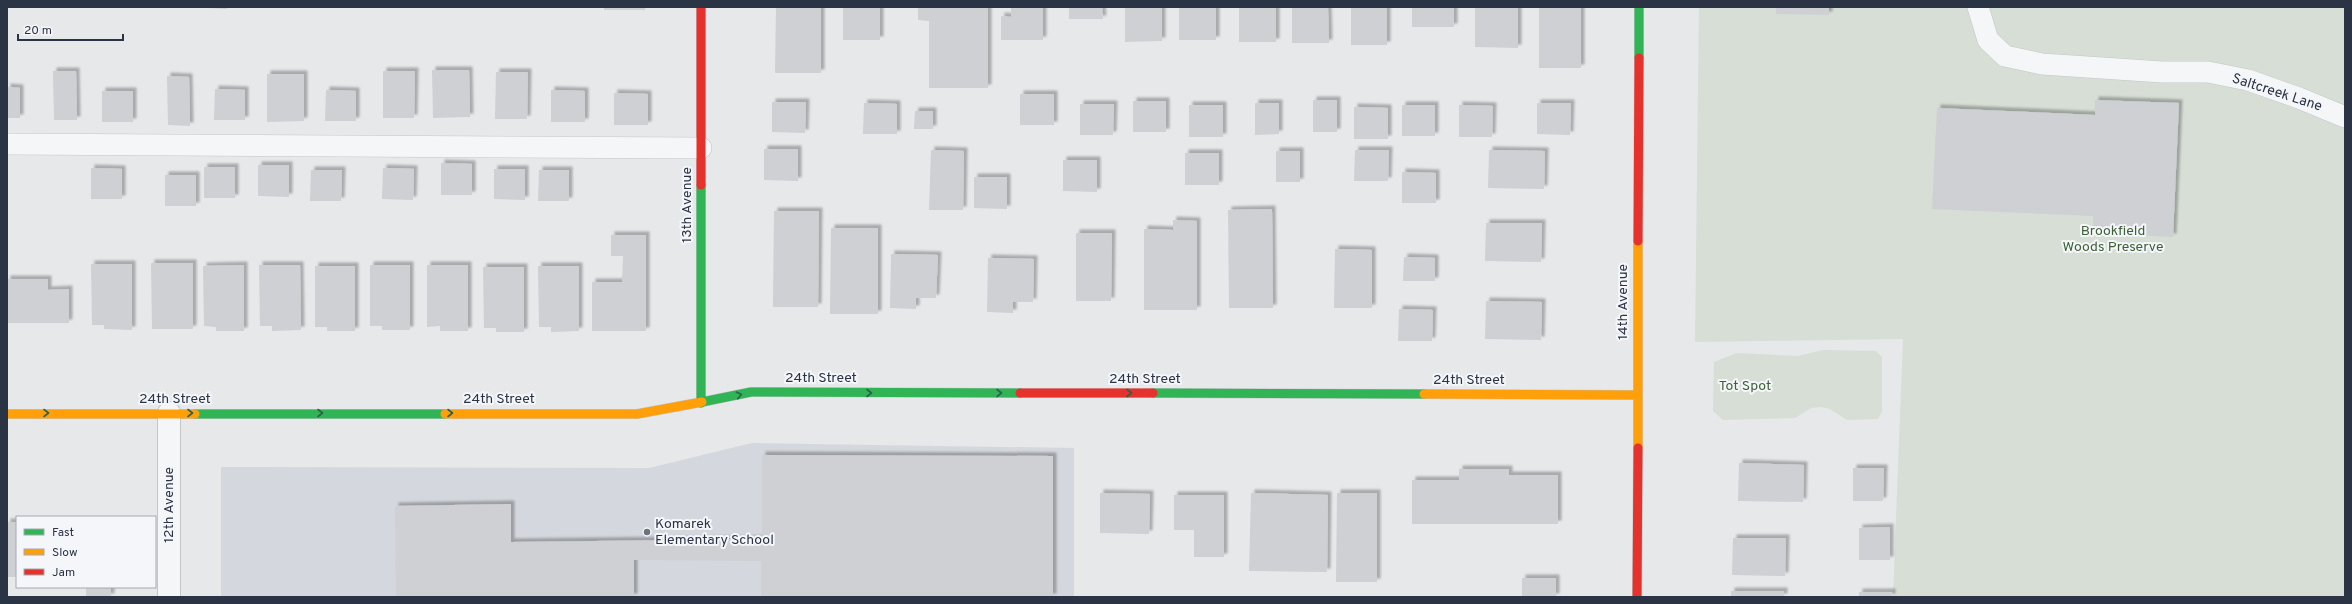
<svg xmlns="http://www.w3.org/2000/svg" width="2352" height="604" viewBox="0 0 2352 604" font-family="Overpass,sans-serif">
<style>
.built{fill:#d4d7dd}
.green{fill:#d6ded6}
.building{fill:#ced0d3;filter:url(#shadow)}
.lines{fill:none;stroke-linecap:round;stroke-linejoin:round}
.lane-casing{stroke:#c4c6c8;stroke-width:22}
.street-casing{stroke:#c4c6c8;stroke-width:24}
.fast-casing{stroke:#c4c6c8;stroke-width:10}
.slow-casing{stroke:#c4c6c8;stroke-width:10}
.jam-casing{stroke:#c4c6c8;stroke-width:10}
.lane{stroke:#f5f6f7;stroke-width:21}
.street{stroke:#f5f6f7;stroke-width:22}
.fast{stroke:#30b455;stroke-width:9}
.slow{stroke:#ff9f0a;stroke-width:9}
.jam{stroke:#e5322d;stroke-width:9}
.oneway{stroke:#2d614b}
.poi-dot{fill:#6c737f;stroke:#f4f6f9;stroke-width:1.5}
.labels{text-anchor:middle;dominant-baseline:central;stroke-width:4;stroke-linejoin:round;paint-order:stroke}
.street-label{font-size:14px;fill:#2b3445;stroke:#f4f6f9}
.park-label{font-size:14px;fill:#3f6138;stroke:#f4f6f9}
.poi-label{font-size:14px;fill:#2b3445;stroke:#f4f6f9;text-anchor:start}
</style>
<defs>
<filter id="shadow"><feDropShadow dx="3.5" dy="-3.5" stdDeviation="1" flood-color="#0004"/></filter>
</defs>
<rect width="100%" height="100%" fill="#e6e8ea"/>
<polygon class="built" points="752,443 1074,448 1074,597 221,597 221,467 649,468"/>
<g class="green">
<polygon points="1699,7 2345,7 2345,597 1893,597 1903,339 1695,342"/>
<polygon points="1823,350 1876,351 1882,357 1882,412 1878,419 1847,420 1830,409 1821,407 1811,408 1795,418 1723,420 1713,411 1714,362 1737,353 1798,356"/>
</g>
<g class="building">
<polygon points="208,7 227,7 227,9 208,8"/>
<rect x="604" y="7" width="41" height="3"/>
<polygon points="776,7 821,7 821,73 775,73"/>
<rect x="843" y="7" width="37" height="33"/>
<polygon points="918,7 988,7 988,88 929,88 929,21 918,20"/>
<polygon points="1011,7 1043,7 1043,40 1001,40 1001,16 1011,17"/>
<polygon points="1069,7 1102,7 1103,19 1069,19"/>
<polygon points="1125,7 1162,7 1162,41 1125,42"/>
<rect x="1179" y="7" width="37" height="33"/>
<rect x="1239" y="7" width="37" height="35"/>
<polygon points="1292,7 1328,7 1329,43 1292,43"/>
<rect x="1351" y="7" width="36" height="38"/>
<rect x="1412" y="7" width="42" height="20"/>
<polygon points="1475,7 1518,7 1518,48 1475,47"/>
<rect x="1539" y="7" width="42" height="61"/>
<polygon points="1776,7 1829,7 1829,15 1776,14"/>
<polygon points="432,70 469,70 470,117 433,118"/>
<polygon points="53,71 76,71 77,120 54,120"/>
<polygon points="383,71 415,71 414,118 383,118"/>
<polygon points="496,72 528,72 527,119 495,119"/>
<polygon points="267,74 304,74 304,121 267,122"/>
<polygon points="167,76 189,77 190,126 168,125"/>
<polygon points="7,87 20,88 20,118 7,118"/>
<polygon points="215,89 245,90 245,120 214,120"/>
<polygon points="326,90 356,91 356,121 325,121"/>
<polygon points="551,90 585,91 585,122 551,122"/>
<rect x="102" y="91" width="31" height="31"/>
<polygon points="614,93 648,94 648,125 614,125"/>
<rect x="1020" y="94" width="34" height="31"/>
<rect x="1313" y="100" width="24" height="32"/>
<polygon points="2095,100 2179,103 2173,237 2093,233 2093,216 1932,209 1937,108 2095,115"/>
<rect x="1133" y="101" width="33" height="31"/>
<polygon points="772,102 806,102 805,133 772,132"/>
<polygon points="864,103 897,104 897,134 863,134"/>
<polygon points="1255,103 1279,103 1279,134 1255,135"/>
<polygon points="1537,103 1571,103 1570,135 1537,134"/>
<polygon points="1080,104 1114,104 1113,135 1080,135"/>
<rect x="1189" y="105" width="34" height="32"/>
<rect x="1402" y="105" width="33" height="31"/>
<polygon points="1459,105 1493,106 1492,137 1459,137"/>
<polygon points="1354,107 1388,108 1388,139 1354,139"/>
<polygon points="915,111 933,111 933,129 914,129"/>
<polygon points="764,149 798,149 798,181 764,180"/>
<polygon points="931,150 964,151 963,210 929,210"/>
<polygon points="1355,150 1389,150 1388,181 1354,181"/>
<polygon points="1489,150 1545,151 1544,189 1488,188"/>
<rect x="1276" y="151" width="24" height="31"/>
<rect x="1185" y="153" width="34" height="32"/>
<polygon points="1063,160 1097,160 1097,192 1063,191"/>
<polygon points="441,163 472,164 472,195 441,195"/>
<polygon points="258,165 289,165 289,197 258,196"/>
<rect x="204" y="167" width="31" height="31"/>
<polygon points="91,168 122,169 122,199 91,199"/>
<polygon points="383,168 414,169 413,200 382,199"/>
<polygon points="494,169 525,169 525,200 494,199"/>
<polygon points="311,170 342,170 341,201 310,201"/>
<polygon points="539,170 569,170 569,201 538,201"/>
<polygon points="1402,172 1436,173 1436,203 1402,203"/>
<rect x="165" y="175" width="31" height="31"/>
<polygon points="974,177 1007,177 1007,209 974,208"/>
<polygon points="1272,209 1273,308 1229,308 1228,210"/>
<polygon points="774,211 819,211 818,307 773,307"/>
<polygon points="1173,220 1197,221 1197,310 1144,310 1144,229 1173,230"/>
<polygon points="1486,223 1542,223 1541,262 1485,261"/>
<polygon points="831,228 878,228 878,314 830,314"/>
<polygon points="1076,233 1112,233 1111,301 1076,301"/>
<polygon points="611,235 646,235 646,331 592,331 592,282 622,282 623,256 611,256"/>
<polygon points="1335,249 1372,250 1372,308 1334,308"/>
<polygon points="891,254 938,255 936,298 916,298 916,309 890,308"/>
<polygon points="1404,257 1435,258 1435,281 1403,281"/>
<polygon points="988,258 1034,259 1033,302 1013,302 1013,313 987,312"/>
<polygon points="151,263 193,263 193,329 152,329"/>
<polygon points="91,264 132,264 132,330 104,329 104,325 92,325"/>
<polygon points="244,265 244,331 216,331 216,327 204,326 203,266"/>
<polygon points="259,265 300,265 301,330 272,331 272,326 260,326"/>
<polygon points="370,265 410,265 410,330 382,330 382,326 370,326"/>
<polygon points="427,265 468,265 468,331 440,331 440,326 427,327"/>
<polygon points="315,266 355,266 355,331 327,331 327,327 315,327"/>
<polygon points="538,266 579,266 579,331 551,332 551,327 539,327"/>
<polygon points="483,267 524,267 524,332 496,332 496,328 484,328"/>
<polygon points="7,279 48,279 48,290 69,289 69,323 7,323"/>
<polygon points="1486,301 1542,302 1541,340 1485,339"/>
<polygon points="1399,309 1433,310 1432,341 1398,341"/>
<polygon points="762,455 1053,456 1053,597 761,597 761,561 634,560 634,597 396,597 395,506 511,504 511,542 762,539"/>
<polygon points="1739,463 1804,465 1803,502 1738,501"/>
<polygon points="1853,468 1884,468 1883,501 1853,501"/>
<polygon points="1459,469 1509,469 1509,475 1558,475 1558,524 1412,524 1412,480 1459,480"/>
<polygon points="1100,493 1150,494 1149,534 1100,533"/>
<polygon points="1251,493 1328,495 1327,572 1249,571"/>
<polygon points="1337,493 1377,493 1377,582 1336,582"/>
<polygon points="1174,495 1224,495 1224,557 1194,557 1194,530 1174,530"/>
<rect x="7" y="522" width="10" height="55"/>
<polygon points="1890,527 1890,560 1859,560 1859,528"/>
<polygon points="1733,538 1786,538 1785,576 1732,575"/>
<rect x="1522" y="578" width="34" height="19"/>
<rect x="86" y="587" width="25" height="10"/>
<rect x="1731" y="591" width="53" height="6"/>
<rect x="1859" y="592" width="33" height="5"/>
</g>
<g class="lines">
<defs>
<g id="lane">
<polyline points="1978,7 1988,40 2005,56 2042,64 2162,72 2208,72 2248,80 2299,98 2345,117"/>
<polyline points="7,144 701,148"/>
</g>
<polyline id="street" points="169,413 169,597"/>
<g id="fast">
<polyline points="1639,58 1639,7"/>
<polyline points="701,185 701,403"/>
<polyline points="1153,393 1424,394"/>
<polyline points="702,402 751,392 1020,393"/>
<polyline points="195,414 445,414"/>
</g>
<g id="slow">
<polyline points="1424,394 1636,395"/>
<polyline points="7,414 195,414"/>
<polyline points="445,414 637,414 702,402"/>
<polyline points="1638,448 1638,241"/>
</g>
<g id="jam">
<polyline points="701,7 701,185"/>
<polyline points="1638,241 1639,58"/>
<polyline points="1020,393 1153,393"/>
<polyline points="1637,597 1638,448"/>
</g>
</defs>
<use href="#lane" class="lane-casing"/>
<use href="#street" class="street-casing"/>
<use href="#fast" class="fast-casing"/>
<use href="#slow" class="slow-casing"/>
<use href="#jam" class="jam-casing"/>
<use href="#lane" class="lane"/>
<use href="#street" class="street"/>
<use href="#fast" class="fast"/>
<use href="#slow" class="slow"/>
<use href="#jam" class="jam"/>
</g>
<defs><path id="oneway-chevron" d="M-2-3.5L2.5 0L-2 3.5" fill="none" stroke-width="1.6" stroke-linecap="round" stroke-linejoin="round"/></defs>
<g class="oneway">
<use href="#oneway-chevron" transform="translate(869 393)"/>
<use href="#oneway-chevron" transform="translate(999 393)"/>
<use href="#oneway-chevron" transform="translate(1129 393)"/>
<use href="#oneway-chevron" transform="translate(739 395) rotate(-12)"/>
<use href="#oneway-chevron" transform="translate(46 413)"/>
<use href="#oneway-chevron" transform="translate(190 413)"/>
<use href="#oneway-chevron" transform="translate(320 413)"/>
<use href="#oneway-chevron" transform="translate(450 413)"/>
</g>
<circle class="poi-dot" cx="647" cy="532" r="4"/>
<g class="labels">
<g class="street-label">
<text transform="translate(2277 93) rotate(18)">Saltcreek Lane</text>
<text transform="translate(687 205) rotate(-90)">13th Avenue</text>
<text transform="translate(1623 302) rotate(-90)">14th Avenue</text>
<text x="821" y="378">24th Street</text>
<text x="1145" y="379">24th Street</text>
<text x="1469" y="380">24th Street</text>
<text x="175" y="399">24th Street</text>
<text x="499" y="399">24th Street</text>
<text transform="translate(169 505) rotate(-90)">12th Avenue</text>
</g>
<g class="park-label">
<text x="2113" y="231">Brookfield<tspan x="2113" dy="16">Woods Preserve</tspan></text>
<text x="1745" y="386">Tot Spot</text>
</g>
<g class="poi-label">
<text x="655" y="524">Komarek<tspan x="655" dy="16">Elementary School</tspan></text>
</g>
</g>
<rect width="2352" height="604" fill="none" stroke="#2b3445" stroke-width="16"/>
<rect x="16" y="516" width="140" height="72" fill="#f4f6f9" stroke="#a4a8b1"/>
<rect x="24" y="529" width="20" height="6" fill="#30b455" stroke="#a4a8b1"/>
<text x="52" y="536" font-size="12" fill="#2b3445">Fast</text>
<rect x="24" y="549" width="20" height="6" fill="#ff9f0a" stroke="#a4a8b1"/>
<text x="52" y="556" font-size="12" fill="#2b3445">Slow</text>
<rect x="24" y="569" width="20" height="6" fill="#e5322d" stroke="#a4a8b1"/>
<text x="52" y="576" font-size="12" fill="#2b3445">Jam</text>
<path d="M18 34v6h105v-6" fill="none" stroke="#2b3445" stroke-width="2"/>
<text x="24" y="34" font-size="12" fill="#2b3445" stroke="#f4f6f9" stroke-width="3" paint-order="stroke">20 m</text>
</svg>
